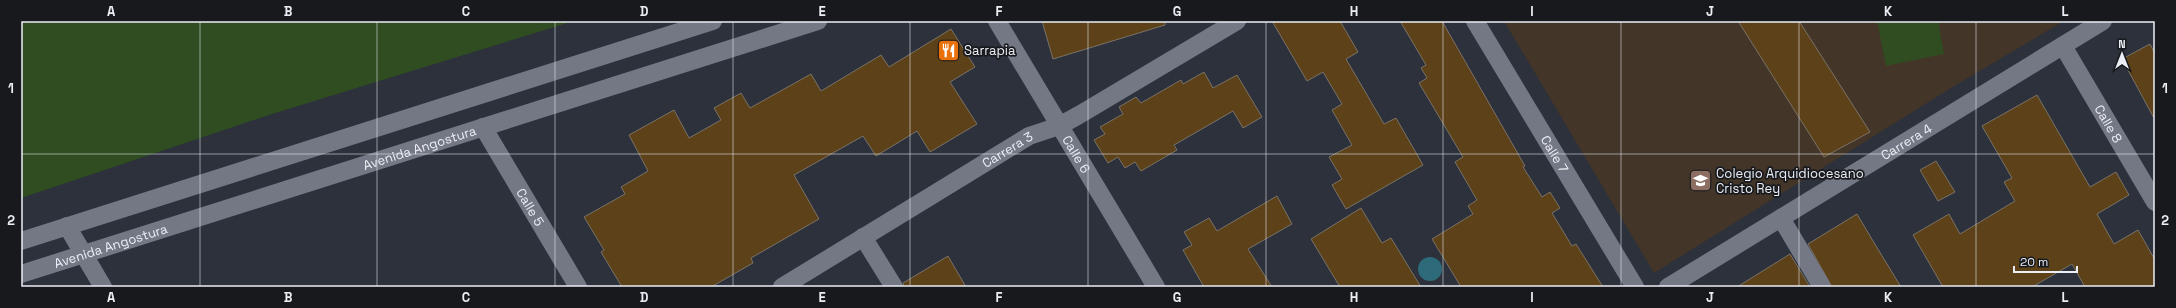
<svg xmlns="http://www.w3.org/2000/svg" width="2176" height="308" viewBox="0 0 2176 308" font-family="'Space Grotesk',sans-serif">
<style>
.education{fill:#433528}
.green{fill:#304d21}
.water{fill:#2d6b7b}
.building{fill:#5d4219;stroke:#7a7267}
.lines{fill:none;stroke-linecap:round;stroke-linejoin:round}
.street{stroke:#737884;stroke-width:18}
.grid{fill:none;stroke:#ebeef5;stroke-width:1;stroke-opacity:0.55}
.labels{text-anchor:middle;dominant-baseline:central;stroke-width:3.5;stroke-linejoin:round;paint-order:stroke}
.poi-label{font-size:13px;fill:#ebeef5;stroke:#17191d;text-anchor:start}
.street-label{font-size:13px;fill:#ebeef5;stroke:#17191d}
.neatline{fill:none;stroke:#ebeef5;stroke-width:1.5}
.grid-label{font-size:13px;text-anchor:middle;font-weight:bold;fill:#ebeef5}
</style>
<rect width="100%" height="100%" fill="#2c313b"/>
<polygon class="education" points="1504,21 2064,21 1951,88 1654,273"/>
<g class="green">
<polygon points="21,21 574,21 272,114 21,198"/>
<polygon points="1877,21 1938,21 1944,54 1886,66"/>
</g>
<circle class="water" cx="1430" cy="269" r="12"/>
<g class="building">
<polygon points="1042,21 1165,21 1165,25 1053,59"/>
<polygon points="1272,21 1340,21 1358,52 1346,59 1384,124 1396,118 1423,165 1346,209 1332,185 1342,179 1329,157 1352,145 1332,110 1342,104 1323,72 1307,81"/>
<polygon points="1400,21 1442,21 1525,166 1523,167 1542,197 1550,192 1560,208 1552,213 1572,246 1576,244 1603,287 1461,287 1432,239 1473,214 1468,206 1477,200 1455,162 1463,157 1419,83 1427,78 1421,68 1426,65"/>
<polygon points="1738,21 1799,21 1870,132 1824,157"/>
<polygon points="951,29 975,67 950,82 977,124 930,152 917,131 876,156 863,136 794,175 819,219 751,258 753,263 711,287 622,287 601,252 604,250 584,217 625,194 621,187 648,171 629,135 674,110 689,138 721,120 714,108 741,93 750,108 811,74 821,91 881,55 889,67"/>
<polygon points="2150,44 2155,54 2155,120 2122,59"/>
<polygon points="1204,72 1213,88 1237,75 1262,117 1243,128 1233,111 1174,145 1177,150 1141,171 1135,162 1125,168 1118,157 1108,163 1094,140 1105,134 1100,127 1123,114 1119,107 1136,97 1141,103 1181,80 1183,84"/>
<polygon points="2037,95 2090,187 2116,172 2129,195 2097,214 2114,244 2138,230 2155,260 2155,287 2085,287 2072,264 2032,287 1943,287 1913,235 1949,214 1960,234 2015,201 2004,182 2012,178 1982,126"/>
<polygon points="1936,161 1955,192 1938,201 1920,170"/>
<polygon points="1277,196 1292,224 1248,249 1272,287 1204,287 1183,250 1192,245 1184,232 1209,218 1217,231"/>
<polygon points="1361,208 1382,243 1391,238 1421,287 1340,287 1311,239"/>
<polygon points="1857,214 1873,241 1901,287 1832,287 1808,244"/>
<polygon points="1790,254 1810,287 1737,287"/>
<polygon points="948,256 966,287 904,287 903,283"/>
</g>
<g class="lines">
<g class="street">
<path id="s1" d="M997,21L1156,287"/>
<path id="s2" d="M1475,21L1635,287"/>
<path id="s3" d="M2063,46L2155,202"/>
<path id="s4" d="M483,127L578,287"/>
<polyline points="1781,218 1822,287"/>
<polyline points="67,226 103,287"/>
<polyline points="863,237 894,287"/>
<polyline points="21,241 713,21"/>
<path id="s5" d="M21,274L818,21"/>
<path id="s6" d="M782,287L1029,136L1059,126L1079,115L1237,21"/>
<path id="s7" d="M1668,287L2103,21"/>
</g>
</g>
<path class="grid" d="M200,21V287M377,21V287M555,21V287M733,21V287M910,21V287M1088,21V287M1266,21V287M1443,21V287M1621,21V287M1799,21V287M1976,21V287M21,154H2155"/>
<defs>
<symbol id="restaurant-square" viewBox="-11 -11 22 22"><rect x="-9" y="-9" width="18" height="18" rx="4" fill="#e8710a" stroke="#17191d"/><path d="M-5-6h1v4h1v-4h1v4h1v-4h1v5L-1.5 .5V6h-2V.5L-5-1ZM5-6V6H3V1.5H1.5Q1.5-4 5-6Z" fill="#fff"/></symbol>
<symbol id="school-square" viewBox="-11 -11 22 22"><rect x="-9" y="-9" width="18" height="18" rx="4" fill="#8d6e63" stroke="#17191d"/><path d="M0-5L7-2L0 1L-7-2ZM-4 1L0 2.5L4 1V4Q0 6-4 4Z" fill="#fff"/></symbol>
</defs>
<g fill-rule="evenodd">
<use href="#restaurant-square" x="936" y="38" width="25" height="25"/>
<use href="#school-square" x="1688" y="168" width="25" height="25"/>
</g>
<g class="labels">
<g class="poi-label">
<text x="964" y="50">Sarrapia</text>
<text x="1716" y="173">Colegio Arquidiocesano<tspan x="1716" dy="15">Cristo Rey</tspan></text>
</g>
<g class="street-label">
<text stroke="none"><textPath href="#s3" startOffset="90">Calle 8</textPath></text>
<text stroke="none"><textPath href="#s7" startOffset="279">Carrera 4</textPath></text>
<text stroke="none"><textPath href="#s5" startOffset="418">Avenida Angostura</textPath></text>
<text stroke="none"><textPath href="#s6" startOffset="264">Carrera 3</textPath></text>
<text stroke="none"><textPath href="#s1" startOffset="155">Calle 6</textPath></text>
<text stroke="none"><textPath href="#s2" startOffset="155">Calle 7</textPath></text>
<text stroke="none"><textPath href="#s4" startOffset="93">Calle 5</textPath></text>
<text stroke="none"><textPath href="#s5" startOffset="94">Avenida Angostura</textPath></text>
</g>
</g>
<rect width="2176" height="308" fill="none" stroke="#17191d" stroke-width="44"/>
<g transform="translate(2122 54)" stroke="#17191d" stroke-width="3" paint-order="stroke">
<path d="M0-3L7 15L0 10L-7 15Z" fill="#ebeef5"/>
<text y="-6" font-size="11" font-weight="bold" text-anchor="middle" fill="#ebeef5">N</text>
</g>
<path d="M2014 266v6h63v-6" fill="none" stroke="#ebeef5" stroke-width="2"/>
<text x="2020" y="266" font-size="12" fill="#ebeef5" stroke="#17191d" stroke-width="3" paint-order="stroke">20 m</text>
<rect x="22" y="22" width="2132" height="264" class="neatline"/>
<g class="grid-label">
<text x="111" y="16">A</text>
<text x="288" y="16">B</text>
<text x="466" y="16">C</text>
<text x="644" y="16">D</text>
<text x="822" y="16">E</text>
<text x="999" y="16">F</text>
<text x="1177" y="16">G</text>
<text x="1354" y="16">H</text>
<text x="1532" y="16">I</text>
<text x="1710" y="16">J</text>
<text x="1888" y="16">K</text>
<text x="2065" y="16">L</text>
<text x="11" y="93">1</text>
<text x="2165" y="93">1</text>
<text x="11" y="225">2</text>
<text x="2165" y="225">2</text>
<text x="111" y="302">A</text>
<text x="288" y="302">B</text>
<text x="466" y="302">C</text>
<text x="644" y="302">D</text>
<text x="822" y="302">E</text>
<text x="999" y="302">F</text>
<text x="1177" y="302">G</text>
<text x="1354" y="302">H</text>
<text x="1532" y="302">I</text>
<text x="1710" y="302">J</text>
<text x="1888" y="302">K</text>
<text x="2065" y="302">L</text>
</g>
</svg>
